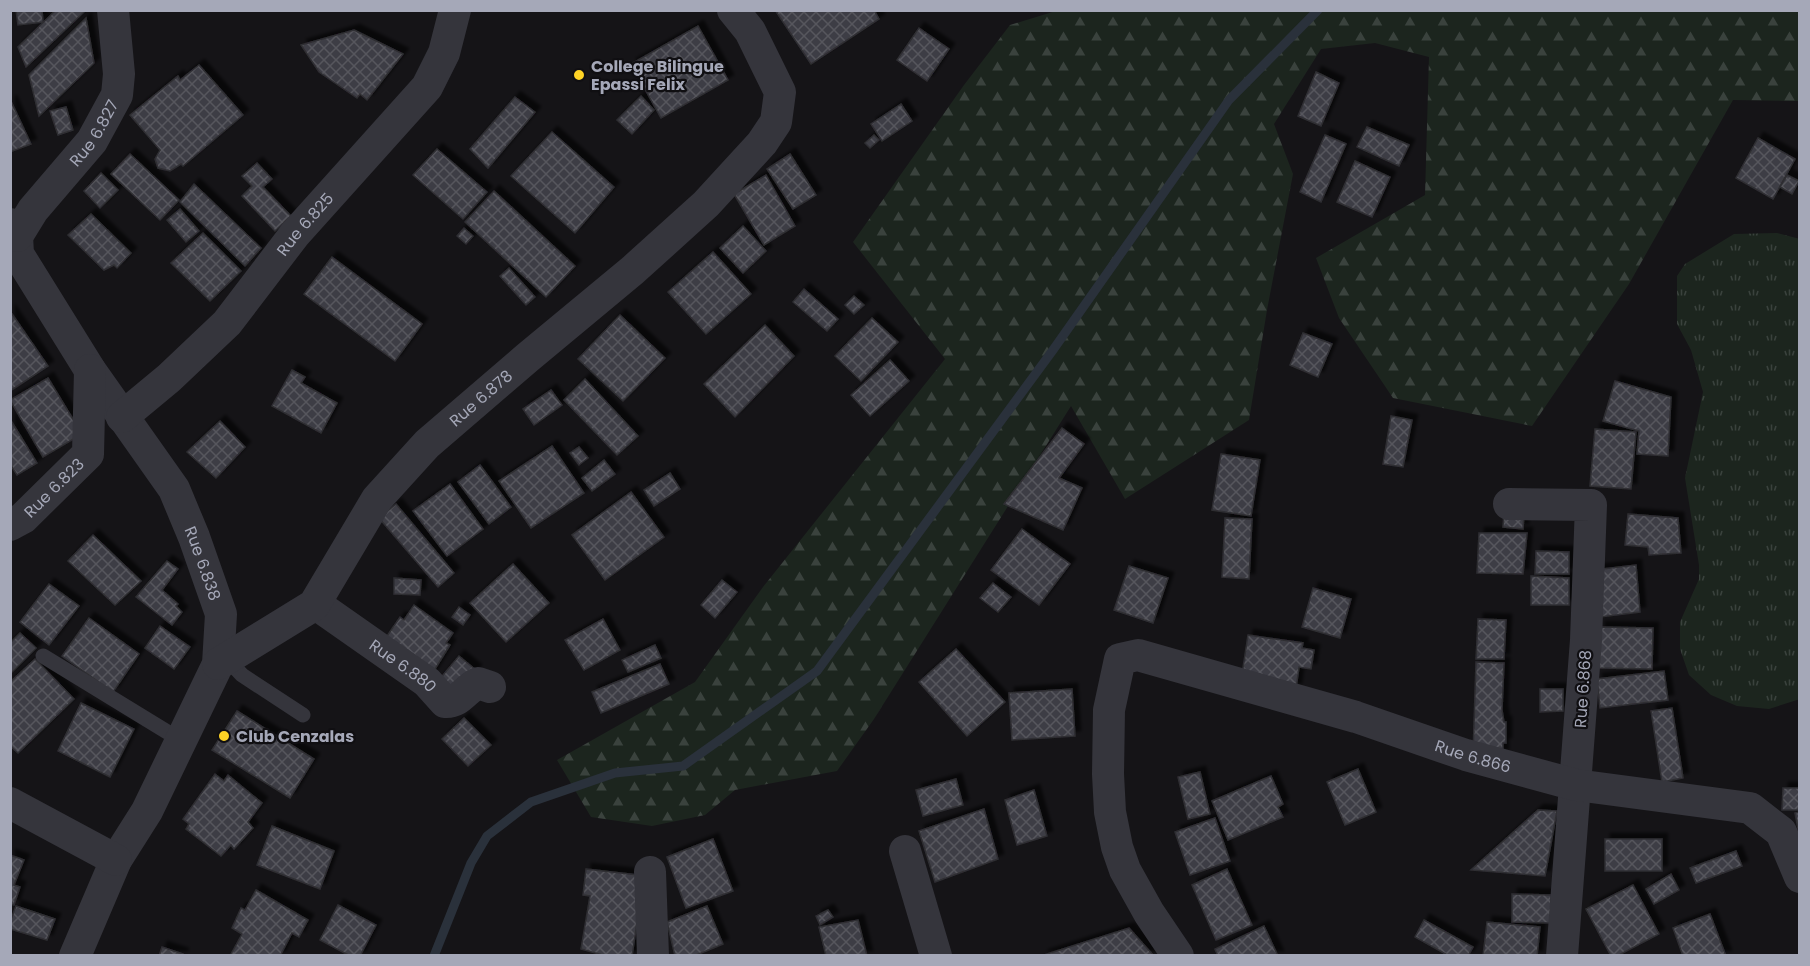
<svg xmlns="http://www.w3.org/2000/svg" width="1810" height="966" viewBox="0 0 1810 966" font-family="Poppins,sans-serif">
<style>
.grass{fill:url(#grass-tufts)}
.forest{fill:url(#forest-firs)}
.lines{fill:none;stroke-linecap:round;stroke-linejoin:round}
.stream{stroke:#2a313b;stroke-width:9}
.building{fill:url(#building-cross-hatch);stroke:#2f2e33;stroke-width:1.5;filter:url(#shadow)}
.lane{stroke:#35353c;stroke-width:15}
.street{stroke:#35353c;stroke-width:32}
.poi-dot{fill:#fed325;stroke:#100f12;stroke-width:2}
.labels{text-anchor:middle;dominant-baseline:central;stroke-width:4.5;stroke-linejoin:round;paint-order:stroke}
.poi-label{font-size:16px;font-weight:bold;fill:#a5a8b8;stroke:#100f12;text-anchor:start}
.street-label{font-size:16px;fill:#a5a8b8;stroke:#100f12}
</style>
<defs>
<pattern id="grass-tufts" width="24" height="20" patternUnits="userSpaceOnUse" patternTransform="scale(1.5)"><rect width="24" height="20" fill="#1c251e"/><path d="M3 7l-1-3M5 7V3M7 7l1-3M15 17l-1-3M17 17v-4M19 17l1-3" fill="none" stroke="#3a423d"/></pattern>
<pattern id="forest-firs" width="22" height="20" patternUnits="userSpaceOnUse" patternTransform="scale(1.5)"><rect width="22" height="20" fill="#1c251e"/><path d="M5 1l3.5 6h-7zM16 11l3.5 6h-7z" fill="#3a423d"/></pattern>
<pattern id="building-cross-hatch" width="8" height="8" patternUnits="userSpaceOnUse" patternTransform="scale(1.5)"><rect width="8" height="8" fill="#3e3e44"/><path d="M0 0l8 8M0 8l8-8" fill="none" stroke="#57575d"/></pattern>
<filter id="shadow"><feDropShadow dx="5.5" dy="-5.5" stdDeviation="1.5" flood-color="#0009"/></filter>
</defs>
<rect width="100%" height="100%" fill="#151417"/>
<polygon class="grass" points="1777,233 1800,239 1800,699 1769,709 1737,706 1711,695 1689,675 1680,649 1680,622 1699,579 1699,565 1685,478 1703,392 1691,350 1677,324 1677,276 1685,264 1734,234"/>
<polygon class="forest" points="1059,10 1799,11 1799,101 1733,100 1629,284 1532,426 1393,398 1339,318 1316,258 1425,195 1429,57 1375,43 1321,49 1274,124 1293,174 1267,310 1249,420 1125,499 1071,406 874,719 837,771 735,790 705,815 652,826 591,817 557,760 695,682 763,587 945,359 853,242 964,85 1010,25"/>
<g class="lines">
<polyline class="stream" points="434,956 471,863 487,836 531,802 615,773 683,766 817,671 1053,350 1229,100 1318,10"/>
</g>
<g class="building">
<polygon points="16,10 42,10 43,22 18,25"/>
<polygon points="56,10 86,10 26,67 18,47"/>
<polygon points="775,10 874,10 879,19 811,64"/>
<polygon points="86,18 94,63 39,116 29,75"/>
<polygon points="698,26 728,80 661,118 631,64"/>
<polygon points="919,28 949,49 927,81 897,60"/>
<polygon points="354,30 403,54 367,100 360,94 357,98 319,72 301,45"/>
<polygon points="199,65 243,115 183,166 181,164 170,171 158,168 155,159 160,150 130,115 178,76 180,80"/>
<polygon points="1316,72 1339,83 1321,126 1298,116"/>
<polygon points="641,96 654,110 632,134 617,120"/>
<polygon points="515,97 535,112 488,168 470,149"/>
<polygon points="11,101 31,144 10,152 10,102"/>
<polygon points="901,104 912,121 882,141 871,124"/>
<polygon points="66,107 73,130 58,135 50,111"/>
<polygon points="1367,127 1409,145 1399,166 1357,147"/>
<polygon points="552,132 614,187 575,233 511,176"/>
<polygon points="874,135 879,140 870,148 865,143"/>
<polygon points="1325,135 1346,144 1321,202 1300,192"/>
<polygon points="1758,138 1795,159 1773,199 1736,178"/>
<polygon points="437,149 487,192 463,219 413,175"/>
<polygon points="130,154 179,200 160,220 111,174"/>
<polygon points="790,154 816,195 793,209 767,169"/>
<polygon points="1355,161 1390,177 1372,217 1337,202"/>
<polygon points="257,163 272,179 263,187 291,216 275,231 242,196 252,186 242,176"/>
<polygon points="101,173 118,190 100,208 84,191"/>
<polygon points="766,175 795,226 764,245 734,194"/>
<polygon points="1787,175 1799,181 1792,194 1780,187"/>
<polygon points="194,184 261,248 245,266 180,202"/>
<polygon points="494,191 575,266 546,297 465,222"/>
<polygon points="180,209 199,231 186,242 167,220"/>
<polygon points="91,214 131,253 117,268 114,265 104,270 68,235"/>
<polygon points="743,226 766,251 743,273 720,248"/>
<polygon points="464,228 473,236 466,244 457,236"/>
<polygon points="203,233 241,271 210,301 171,263"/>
<polygon points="713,252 751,294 706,334 668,292"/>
<polygon points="332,257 422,324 395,361 304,294"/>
<polygon points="509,268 535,297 526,305 500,276"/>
<polygon points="804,289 838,319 827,331 793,302"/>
<polygon points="854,296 864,305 854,314 845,305"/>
<polygon points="10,311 48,366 10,391"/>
<polygon points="620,315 665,358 623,401 578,359"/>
<polygon points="872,318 898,342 861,381 835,356"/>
<polygon points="765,325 794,356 735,417 704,384"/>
<polygon points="1303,333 1332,344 1318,377 1290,365"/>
<polygon points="890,360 909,381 870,416 851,395"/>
<polygon points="292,370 305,377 301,383 337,403 321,433 272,406"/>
<polygon points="48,378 82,434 43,457 10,400"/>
<polygon points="585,379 638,436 617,455 564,400"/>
<polygon points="1615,381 1671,397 1668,456 1637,454 1639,431 1603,421"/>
<polygon points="551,390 562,405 534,425 523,409"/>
<polygon points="1391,416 1412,420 1403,467 1383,464"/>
<polygon points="10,419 37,463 17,475 10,464"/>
<polygon points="220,421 245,447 216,478 187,452"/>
<polygon points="1062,428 1084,444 1059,478 1082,488 1063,530 1004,504"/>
<polygon points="1595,429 1636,432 1631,489 1590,486"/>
<polygon points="552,446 584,493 531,528 499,481"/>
<polygon points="579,447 588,458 579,465 570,453"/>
<polygon points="1221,454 1260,460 1251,516 1212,510"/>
<polygon points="604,460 615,474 592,491 582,478"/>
<polygon points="480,465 511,507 489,524 458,482"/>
<polygon points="670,473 680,489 654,506 644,490"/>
<polygon points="450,484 483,529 447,556 413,511"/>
<polygon points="631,492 664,537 605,580 572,535"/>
<polygon points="396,504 454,573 438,587 379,518"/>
<polygon points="1504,512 1524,513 1523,529 1503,527"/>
<polygon points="1628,514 1678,518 1681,553 1649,555 1648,547 1625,545"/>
<polygon points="1225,518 1252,519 1249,579 1222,577"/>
<polygon points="1022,529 1070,564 1039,605 991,570"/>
<polygon points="1479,533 1527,533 1523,574 1477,573"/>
<polygon points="93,535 141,581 115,605 68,561"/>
<polygon points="1536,551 1569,552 1569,574 1535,574"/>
<polygon points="167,561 178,569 162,590 178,604 176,606 182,612 172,625 136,597"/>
<polygon points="513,564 549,603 506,642 470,603"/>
<polygon points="1636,565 1640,612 1592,618 1594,570"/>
<polygon points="1129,566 1168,578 1153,623 1114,610"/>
<polygon points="1531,576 1569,578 1569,605 1531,605"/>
<polygon points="394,578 421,580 420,595 394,594"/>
<polygon points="722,580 737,592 715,618 701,605"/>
<polygon points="993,583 1011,597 998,612 980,598"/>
<polygon points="49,584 79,606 49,645 20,622"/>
<polygon points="1313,588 1351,599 1340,638 1302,627"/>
<polygon points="414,605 453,633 446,643 450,645 422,690 385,639 400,617 404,620"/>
<polygon points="459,607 470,615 463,625 452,617"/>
<polygon points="89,618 139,654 113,692 62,656"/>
<polygon points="603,619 620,650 584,670 565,640"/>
<polygon points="1478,619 1506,620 1504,659 1476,659"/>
<polygon points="160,626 190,647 174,669 145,648"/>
<polygon points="1600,627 1653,628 1652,669 1599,668"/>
<polygon points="20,633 36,648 10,674 10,643"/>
<polygon points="1248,635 1303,643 1302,648 1314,650 1311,669 1299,667 1296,689 1241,681"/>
<polygon points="655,645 661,658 628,672 622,660"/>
<polygon points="956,649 1005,702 967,736 919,682"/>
<polygon points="459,656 476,670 445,708 428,693"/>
<polygon points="35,659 74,699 18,753 10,746 10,682"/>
<polygon points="1476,662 1504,663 1502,710 1504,722 1506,722 1506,743 1503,743 1503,755 1473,755"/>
<polygon points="660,664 669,684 601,713 592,692"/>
<polygon points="1664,671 1668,700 1600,708 1597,679"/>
<polygon points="1072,689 1075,736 1012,740 1009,693"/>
<polygon points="1540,689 1563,689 1563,711 1540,712"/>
<polygon points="81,703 134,729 110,777 58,751"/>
<polygon points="1672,708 1683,778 1662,782 1651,711"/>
<polygon points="237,711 314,759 290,798 212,750"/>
<polygon points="464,718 491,745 468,766 442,739"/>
<polygon points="1358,769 1376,812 1345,825 1327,782"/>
<polygon points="1200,772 1210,814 1188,819 1178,777"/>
<polygon points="215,774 224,781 228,775 262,803 248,822 253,828 234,849 231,845 221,856 186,829 189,824 183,819"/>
<polygon points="1271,776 1283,804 1278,807 1283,817 1228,840 1212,801"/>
<polygon points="956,779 963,805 923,816 916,790"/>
<polygon points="1783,788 1800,788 1800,810 1782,810"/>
<polygon points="1034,790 1047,836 1017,845 1005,800"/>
<polygon points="984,809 998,859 935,882 919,831"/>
<polygon points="1538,810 1557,811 1545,876 1471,870"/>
<polygon points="1800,812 1800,839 1795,813"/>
<polygon points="1215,818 1230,861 1190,875 1175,832"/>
<polygon points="272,826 334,851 320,889 257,865"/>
<polygon points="713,839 733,891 686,908 667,857"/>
<rect x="1605" y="839" width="57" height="32"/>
<polygon points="1736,851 1742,866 1696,883 1690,868"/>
<polygon points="10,855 24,860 14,885 20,887 14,905 10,904"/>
<polygon points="586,869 638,875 640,902 632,956 606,956 581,949 590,896 583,895"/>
<polygon points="1227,869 1252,925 1216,940 1192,885"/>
<polygon points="1671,874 1679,890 1654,904 1646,889"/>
<polygon points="1633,885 1659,934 1617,956 1611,956 1586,909"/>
<polygon points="256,890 308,920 299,937 292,933 280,956 230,956 242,934 232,928 241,908 245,910"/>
<polygon points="1512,894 1551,895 1551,923 1512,922"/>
<polygon points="338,905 376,925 360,956 350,956 320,940"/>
<polygon points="16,906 55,919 47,940 10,929 10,922"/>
<polygon points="707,906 723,944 694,956 675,956 667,922"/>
<polygon points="828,910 833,917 820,925 816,916"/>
<polygon points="1710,914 1726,956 1683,956 1673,928"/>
<polygon points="858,920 867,956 826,956 819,927"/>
<polygon points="1424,920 1473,947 1468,956 1449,956 1415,937"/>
<polygon points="1487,922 1540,927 1537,956 1483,956"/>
<polygon points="1264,926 1278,956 1218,956 1215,949"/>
<polygon points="1129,928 1154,956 1042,956 1044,955"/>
<polygon points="162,947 183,954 182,956 159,956"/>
</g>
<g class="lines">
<g class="lane">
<polyline points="43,656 182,741"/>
<polyline points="227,659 242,675 303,715"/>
</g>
<g class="street">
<path id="s1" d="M10,224L17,236L18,254L90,370L174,489L194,537L221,614L218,664L147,811L116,860L75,956"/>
<path id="s2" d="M17,236L33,210L92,141L117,95L119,74L113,10"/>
<path id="s3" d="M122,417L169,378L227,323L295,234L427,87L444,53L455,10"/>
<polyline points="1509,504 1591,505 1586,640 1562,956"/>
<path id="s4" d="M10,525L23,518L88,454L90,370"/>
<path id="s5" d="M314,605L320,607L427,682L445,702C460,703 465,689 478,683L490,687"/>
<path id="s6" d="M218,664L314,605L377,499L427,444L527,358L633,270L706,204L762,143L776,122L780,92L750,31L733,10"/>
<polyline points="10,803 116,860"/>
<polyline points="905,851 936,956"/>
<polyline points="650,872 653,956"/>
<path id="s7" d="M1178,956L1149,913L1125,870L1117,847L1110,812L1108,774L1109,710L1120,659L1138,655L1356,717L1466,755L1576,785L1750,808L1781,832L1800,877"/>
</g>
</g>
<g class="poi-dot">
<circle cx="579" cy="75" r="6"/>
<circle cx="224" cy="736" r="6"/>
</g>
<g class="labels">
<g class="poi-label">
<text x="591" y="66">College Bilingue<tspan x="591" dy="18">Epassi Felix</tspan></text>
<text x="236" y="736">Club Cenzalas</text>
</g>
<g class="street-label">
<text stroke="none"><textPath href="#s2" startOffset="129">Rue 6.827</textPath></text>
<text stroke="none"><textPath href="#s3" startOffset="267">Rue 6.825</textPath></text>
<text stroke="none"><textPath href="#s6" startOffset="381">Rue 6.878</textPath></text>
<text stroke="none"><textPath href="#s4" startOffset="58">Rue 6.823</textPath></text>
<text stroke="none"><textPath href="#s1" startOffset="394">Rue 6.838</textPath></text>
<text stroke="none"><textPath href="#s5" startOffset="108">Rue 6.880</textPath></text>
<text transform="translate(1583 689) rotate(-86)">Rue 6.868</text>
<text stroke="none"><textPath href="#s7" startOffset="684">Rue 6.866</textPath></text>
</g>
</g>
<rect width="1810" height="966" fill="none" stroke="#a5a8b8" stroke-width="24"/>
</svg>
